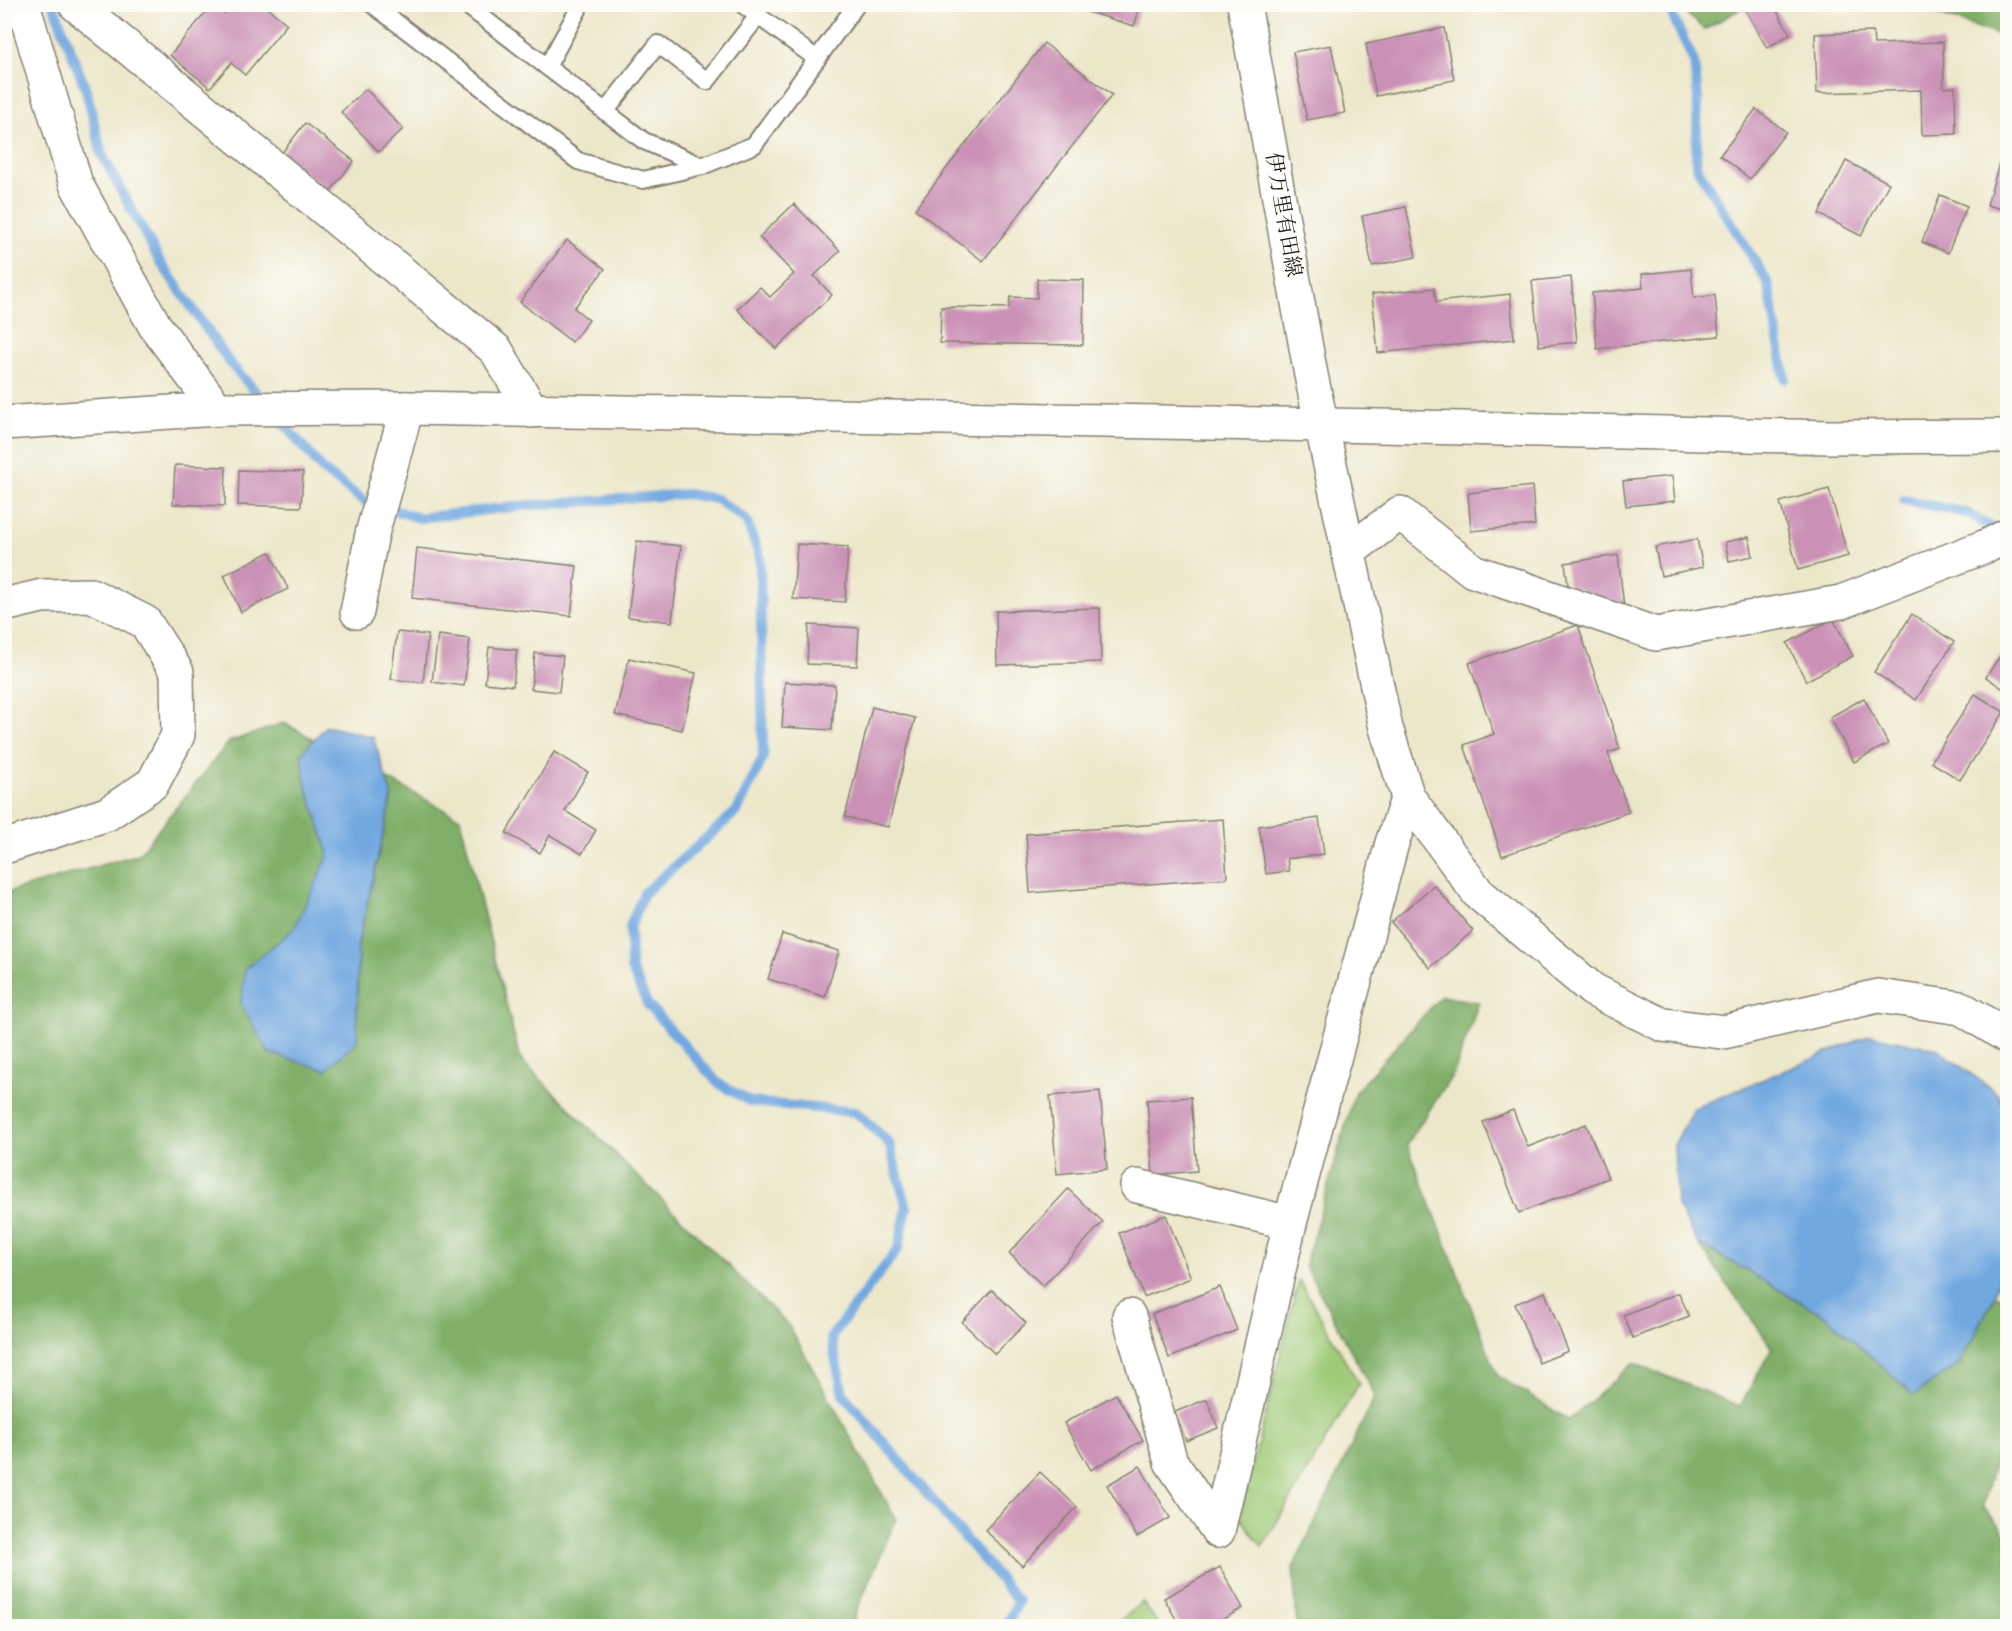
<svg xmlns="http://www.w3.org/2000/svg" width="2012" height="1631" viewBox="0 0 2012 1631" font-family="'Sorts Mill Goudy','Noto Serif JP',serif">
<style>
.green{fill:#9fcb78;stroke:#5e744a;stroke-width:1.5}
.forest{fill:#7faf68;stroke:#4e6642;stroke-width:1.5}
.water{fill:#72a8e0;stroke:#47627e;stroke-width:1.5}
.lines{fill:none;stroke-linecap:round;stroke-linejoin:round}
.stream{stroke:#72a8e0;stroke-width:10}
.building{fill:#ca90b6}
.lane-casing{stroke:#848273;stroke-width:20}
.street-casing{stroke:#848273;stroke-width:36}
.secondary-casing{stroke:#848273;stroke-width:36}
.lane{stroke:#fff;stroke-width:16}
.street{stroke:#fff;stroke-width:33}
.secondary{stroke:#fff;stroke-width:33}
.labels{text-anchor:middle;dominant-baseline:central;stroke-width:4.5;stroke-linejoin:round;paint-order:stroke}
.street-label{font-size:21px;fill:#1c1c1c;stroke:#fdfcf7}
</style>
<rect width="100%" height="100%" fill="#fdfcf7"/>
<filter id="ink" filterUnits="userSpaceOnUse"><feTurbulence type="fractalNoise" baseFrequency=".0167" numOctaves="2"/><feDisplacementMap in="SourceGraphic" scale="12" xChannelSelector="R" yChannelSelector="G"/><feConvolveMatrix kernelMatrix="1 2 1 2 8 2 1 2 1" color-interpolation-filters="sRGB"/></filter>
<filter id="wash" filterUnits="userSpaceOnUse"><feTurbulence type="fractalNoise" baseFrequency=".008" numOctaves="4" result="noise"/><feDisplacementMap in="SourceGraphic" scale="24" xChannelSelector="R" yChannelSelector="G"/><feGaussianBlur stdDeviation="1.35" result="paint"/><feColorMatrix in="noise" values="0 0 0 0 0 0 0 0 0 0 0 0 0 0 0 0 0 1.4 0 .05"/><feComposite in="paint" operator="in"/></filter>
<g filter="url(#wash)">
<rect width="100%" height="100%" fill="#ede7ca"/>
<g class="green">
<polygon points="1299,1280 1359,1384 1262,1547 1240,1517"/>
<polygon points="1142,1602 1160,1626 1114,1626"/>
</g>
<g class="forest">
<polygon points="1676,5 1748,5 1705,29"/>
<polygon points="1912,5 2007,5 2007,45 2001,36"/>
<polygon points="284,723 460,818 520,1059 789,1326 896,1519 854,1617 859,1626 5,1626 5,893 139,854 229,742"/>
<polygon points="1441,996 1479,1002 1454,1073 1407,1144 1498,1376 1569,1420 1634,1363 1740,1406 1772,1348 1698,1243 1827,1317 1914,1395 1959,1364 1995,1296 2007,1296 2007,1418 1983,1506 2007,1535 2007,1626 1297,1626 1293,1568 1375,1396 1305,1265 1355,1092"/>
</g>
<g class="water">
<polygon points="326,726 373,737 392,796 358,944 357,1041 326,1070 269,1053 241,1004 245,969 294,929 329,854 305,782 302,753"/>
<polygon points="1870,1035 1938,1049 1999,1095 2007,1117 2007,1244 1995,1296 1959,1364 1914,1395 1827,1317 1698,1243 1677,1206 1674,1145 1694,1108"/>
</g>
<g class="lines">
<g class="stream">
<polyline points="53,4 86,90 102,155 159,260 230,363 264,401"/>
<polyline points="1667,4 1694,62 1698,98 1696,166 1768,283 1785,379"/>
<polyline points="276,415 324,471 364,501 419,518 521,506 688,494 716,499 746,520 760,557 763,758 737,811 644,893 630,927 631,968 648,1005 718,1083 751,1102 856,1112 889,1143 907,1208 898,1249 831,1337 843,1394 1018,1601 1007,1626"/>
<polyline points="1904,500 1967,513 2000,533"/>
</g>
</g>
<g id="blocks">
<g class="building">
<polygon points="231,4 263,4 287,24 245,75 231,63 210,88 170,55 212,5 224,14"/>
<polygon points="1081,4 1141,4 1134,26 1079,9"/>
<polygon points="1753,4 1773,4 1790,34 1767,48 1745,9"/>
<polygon points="1444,28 1454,80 1376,96 1366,44"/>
<polygon points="1873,32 1874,44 1943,42 1944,88 1955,87 1956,134 1922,135 1921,90 1817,93 1815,34"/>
<polygon points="1044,43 1112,95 983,261 915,209"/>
<polygon points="1331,45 1345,113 1307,120 1293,52"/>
<polygon points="366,89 403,129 379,152 341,112"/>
<polygon points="1756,109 1786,132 1750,179 1720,155"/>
<polygon points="305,123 354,161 330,192 281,154"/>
<polygon points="1846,161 1889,183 1861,236 1819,214"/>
<polygon points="1999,164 2008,167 2008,211 1987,205"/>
<polygon points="1940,195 1967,206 1948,253 1922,242"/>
<polygon points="794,204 840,251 814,276 832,295 776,349 737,309 760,287 770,297 794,274 759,237"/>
<polygon points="1406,207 1416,257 1372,266 1362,216"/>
<polygon points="567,240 605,269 574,308 589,320 572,342 520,302"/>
<polygon points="1691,269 1694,298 1715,295 1719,336 1597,349 1592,293 1643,288 1642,274"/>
<polygon points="1571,277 1577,342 1539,346 1532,281"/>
<polygon points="1037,279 1084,280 1083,345 940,343 941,307 1009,308 1010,297 1037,298"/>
<polygon points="1434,288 1436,302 1510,294 1514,339 1378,353 1372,294"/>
<polygon points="175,465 226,467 225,506 173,504"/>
<polygon points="239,470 303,472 301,507 238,505"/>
<polygon points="1672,476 1675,501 1626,506 1623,481"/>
<polygon points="1532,486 1535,525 1471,531 1468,493"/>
<polygon points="1829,489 1848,556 1798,570 1780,502"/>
<polygon points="1749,537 1753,556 1729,561 1725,542"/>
<polygon points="1697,539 1703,567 1661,576 1655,547"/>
<polygon points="637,541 681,546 672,622 628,617"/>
<polygon points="797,544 848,547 845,602 793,599"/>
<polygon points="417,548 577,566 571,616 412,598"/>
<polygon points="270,552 288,589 241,612 224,575"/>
<polygon points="1618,555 1624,607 1568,585 1565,563"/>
<polygon points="1100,608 1101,662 997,665 996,611"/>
<polygon points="1912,614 1954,642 1916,700 1874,672"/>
<polygon points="1833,619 1853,656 1806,681 1787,643"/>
<polygon points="809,625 859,628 857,666 807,664"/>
<polygon points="1578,625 1620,749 1608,753 1629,812 1502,856 1464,745 1494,734 1469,663"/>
<polygon points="397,632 428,635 423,683 391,679"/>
<polygon points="438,635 470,639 464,686 432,682"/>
<polygon points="2008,644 2008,692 1986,677"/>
<polygon points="489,647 517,650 513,686 485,683"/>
<polygon points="535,653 563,656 559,692 531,689"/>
<polygon points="629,658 696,673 682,730 615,715"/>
<polygon points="785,682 835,685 832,730 782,727"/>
<polygon points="1975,694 2004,712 1960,780 1931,762"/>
<polygon points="1864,698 1888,744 1854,762 1830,717"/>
<polygon points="872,707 915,718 888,827 845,817"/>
<polygon points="554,752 588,772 565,811 596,830 582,854 550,835 540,853 506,833"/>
<polygon points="1319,818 1324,854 1287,859 1289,871 1266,874 1259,826"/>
<polygon points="1223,819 1227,878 1030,893 1026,834"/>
<polygon points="1434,885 1473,931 1430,968 1391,922"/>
<polygon points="782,934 839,951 825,997 768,979"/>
<polygon points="1100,1091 1107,1169 1057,1174 1050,1096"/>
<polygon points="1191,1097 1197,1171 1153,1175 1147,1100"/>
<polygon points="1513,1110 1528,1147 1586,1124 1608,1178 1519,1213 1483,1122"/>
<polygon points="1068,1189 1103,1222 1043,1286 1009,1253"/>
<polygon points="1166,1215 1191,1278 1144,1297 1119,1233"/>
<polygon points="1220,1287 1237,1330 1169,1358 1152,1314"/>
<polygon points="992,1290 1026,1323 995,1354 962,1322"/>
<polygon points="1545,1292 1568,1351 1539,1363 1515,1304"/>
<polygon points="1679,1293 1689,1316 1633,1338 1623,1315"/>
<polygon points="1116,1394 1143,1440 1091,1470 1064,1423"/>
<polygon points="1207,1399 1218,1428 1186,1441 1175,1412"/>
<polygon points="1140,1466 1170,1518 1137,1537 1107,1485"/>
<polygon points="1040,1472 1077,1507 1022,1566 985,1530"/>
<polygon points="1220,1567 1243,1608 1210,1626 1180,1626 1164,1598"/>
</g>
</g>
</g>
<g filter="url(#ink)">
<use href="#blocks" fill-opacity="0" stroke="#848273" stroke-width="1.5"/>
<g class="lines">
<defs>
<g id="lane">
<polyline points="372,4 578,161 643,180 702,166"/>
<polyline points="465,4 644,141 702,166 754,145 857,4"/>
<polyline points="742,4 817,59"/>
<polyline points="547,67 578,10 577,4"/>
<polyline points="605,112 658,44 707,81 758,16"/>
</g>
<g id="street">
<polyline points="23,4 76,184 155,326 217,409"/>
<polyline points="75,4 496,350 532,411"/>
<polyline points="1348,552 1400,513 1473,571 1656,634 1841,602 1989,545 2008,535"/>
<polyline points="357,612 372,534 407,408"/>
<polyline points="1137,1186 1290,1223"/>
<polyline points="1129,1316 1171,1462 1218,1531"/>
<polyline points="1218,1531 1290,1223 1392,843 1408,797"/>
</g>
<g id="secondary">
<polyline points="1244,4 1311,375 1386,728 1408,797 1478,893 1593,990 1663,1025 1724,1032 1878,996 1961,1008 2008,1037"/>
<polyline points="4,423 217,409 407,408 1379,426 1829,437 2008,436"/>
<polyline points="4,605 42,596 91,595 145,622 177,672 178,735 153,783 107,814 4,847"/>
</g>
</defs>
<use href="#lane" class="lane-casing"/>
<use href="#street" class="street-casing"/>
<use href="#secondary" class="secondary-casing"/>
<use href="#lane" class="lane"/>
<use href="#street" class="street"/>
<use href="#secondary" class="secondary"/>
</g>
</g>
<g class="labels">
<g class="street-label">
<text transform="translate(1282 215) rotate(80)">伊万里有田線</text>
</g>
</g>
<rect width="2012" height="1631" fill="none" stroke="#fdfcf7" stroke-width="24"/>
</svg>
